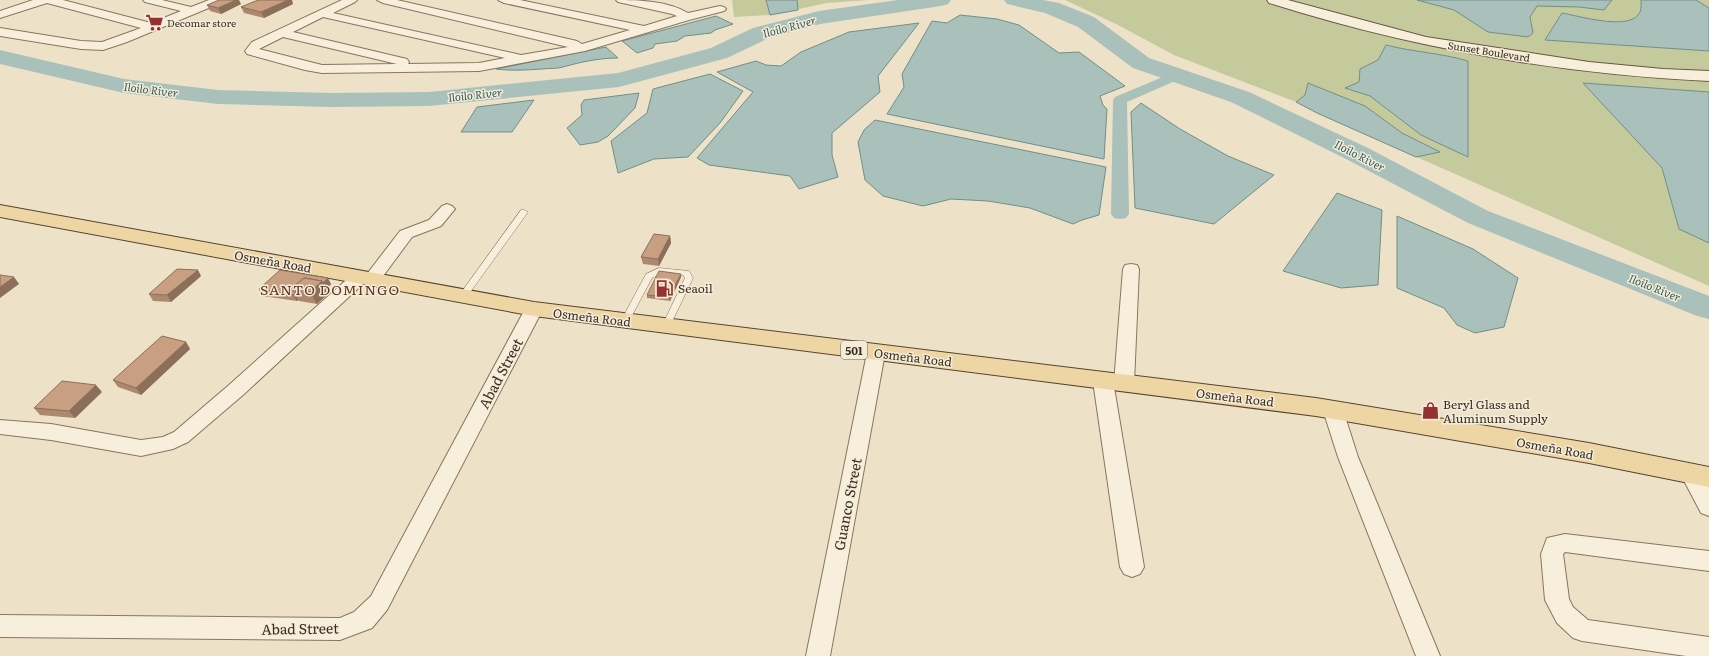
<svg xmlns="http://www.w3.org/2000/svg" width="1709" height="656" viewBox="0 0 1709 656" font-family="Literata,serif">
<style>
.green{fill:#c5ca9d}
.water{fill:#a9c1ba;stroke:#708f88}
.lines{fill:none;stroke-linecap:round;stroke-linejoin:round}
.canal{fill:#a9c1ba;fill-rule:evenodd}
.river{fill:#a9c1ba;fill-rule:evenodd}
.lane-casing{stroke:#88755e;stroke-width:1}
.street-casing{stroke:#88755e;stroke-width:2}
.secondary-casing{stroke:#6a5641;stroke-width:2}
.primary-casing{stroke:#564332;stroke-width:2}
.lane{fill:#f7efdc;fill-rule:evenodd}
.street{fill:#f7efdc;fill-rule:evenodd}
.secondary{fill:#f7efdc;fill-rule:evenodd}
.primary{fill:#edd6a3;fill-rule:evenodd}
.wall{fill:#ac896e}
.shaded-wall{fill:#8c6f5a}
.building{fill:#c89f80;stroke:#8c6f5a}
.labels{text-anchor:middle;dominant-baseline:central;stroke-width:3;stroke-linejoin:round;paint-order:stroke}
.far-poi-label{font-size:10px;fill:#392d21;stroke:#f4ecd8;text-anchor:start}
.far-street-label{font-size:10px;fill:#392d21;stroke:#f4ecd8}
.far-water-label{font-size:11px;font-style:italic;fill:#315856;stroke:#f4ecd8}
.shield{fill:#f4ecd8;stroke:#716658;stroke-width:1}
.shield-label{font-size:11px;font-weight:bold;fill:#392d21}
.street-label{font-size:12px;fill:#392d21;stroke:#f4ecd8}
.poi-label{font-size:12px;fill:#392d21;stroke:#f4ecd8;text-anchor:start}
.quarter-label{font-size:14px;letter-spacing:1px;fill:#643122;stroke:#f4ecd8}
.near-street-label{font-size:14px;fill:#392d21;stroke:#f4ecd8}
</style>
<rect width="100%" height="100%" fill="#ede2c8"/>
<g class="green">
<polygon points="732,0 869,0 827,3 770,15 734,17"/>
<polygon points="1065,0 1709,0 1709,286 1317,113 1296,102 1174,55 1118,25"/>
</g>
<g class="water">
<polygon points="766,0 797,0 798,10 770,15"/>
<polygon points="1417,0 1612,0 1604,10 1579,7 1537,6 1530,17 1533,33 1528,37 1488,32 1454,10"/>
<path d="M1641,0H1696L1709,8V51L1545,40L1562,13C1579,16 1626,30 1638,15C1642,11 1641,5 1641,0Z"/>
<polygon points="960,15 997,19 1019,25 1059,53 1079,52 1125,86 1100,96 1103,105 1107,109 1104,159 887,114 904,87 902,74 932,21 947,23"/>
<polygon points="716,16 733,24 715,30 711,33 685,36 677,41 655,44 653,48 637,53 622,41"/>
<polygon points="919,23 878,76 880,92 832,133 832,155 838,177 799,189 790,176 709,165 697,158 753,92 717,72 756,61 766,65 781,66 801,52 849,32"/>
<path d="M1386,45C1413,52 1441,53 1468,61V157L1421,135L1370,96L1345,88L1359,82L1360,69L1378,60Z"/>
<path d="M606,47L618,58C599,58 581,62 563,67C557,69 549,68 542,69C526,70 512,71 496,69Z"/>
<polygon points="710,74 743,91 720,123 688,157 654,159 618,173 611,141 647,113 653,89"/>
<polygon points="1308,83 1365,106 1402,133 1440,152 1416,157 1317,113 1296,102 1305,95"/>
<polygon points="1583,83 1709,92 1709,243 1679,229 1662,168"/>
<polygon points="639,93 635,108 608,136 598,142 580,145 567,128 582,115 581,105 584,100"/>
<polygon points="534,100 512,132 461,132 477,107"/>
<polygon points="1141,103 1180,129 1228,156 1274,175 1214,224 1135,208 1131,112"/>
<polygon points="875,120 1106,167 1099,215 1082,220 1073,224 1030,208 988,201 951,199 923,206 883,196 865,180 858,142 864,130"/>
<polygon points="1337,193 1382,210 1378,285 1341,288 1283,271"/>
<polygon points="1397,216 1473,249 1518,278 1504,327 1475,333 1457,325 1444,308 1397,288"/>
</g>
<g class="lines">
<polygon class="canal" points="1177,71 1182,72 1184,75 1182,78 1127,102 1129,214 1126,218 1120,219 1114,218 1111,214 1113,100 1115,97"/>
<g class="river">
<polygon points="898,0 951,0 948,4 941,6 820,24 769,38 727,58 619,87 429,106 331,107 218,104 124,93 0,64 0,50 124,79 218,90 331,93 429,92 618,73 711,48 753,28 819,11"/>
<polygon points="1004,0 1043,0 1059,3 1094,17 1149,58 1249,92 1368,148 1488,211 1709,296 1709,319 1697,316 1468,223 1348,160 1231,102 1133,68 1078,27 1045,13 1007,4"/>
</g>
<defs>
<g id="lane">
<polygon points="521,210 524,210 528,212 466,298 460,298 459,296 460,294"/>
<polygon points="659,268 689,271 693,278 669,328 666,329 662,326 685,278 683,275 660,274 652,278 628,323 622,323 621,321 646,274"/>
</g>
<g id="street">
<polygon points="33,0 63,0 151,23 181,11 145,2 143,0 162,0 191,7 209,0 225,0 223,2 127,42 103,50 81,49 0,36 0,28 81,41 102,42 141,28 47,3 0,18 0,11"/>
<path d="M342,0H357L355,2L333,13L521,55L568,47L383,3L377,0H397L577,41L582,44L630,30L504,3L498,0H520L644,26L677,16L672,14L618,2L616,0C639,0 668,1 688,13L720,6L724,7L726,9L724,11L689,20L585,51L479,71L322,73L305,70L247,54L245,51L252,42ZM323,17L505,58L479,63L408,64L409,62L407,59L293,32ZM283,37L397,64L322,65L259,49Z"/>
<polygon points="447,204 452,206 455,209 441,226 412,237 378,283 372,284 365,282 243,395 188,442 173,449 141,456 51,440 0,434 0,420 51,424 141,440 163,437 174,432 229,385 354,273 360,272 367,274 400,231 429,220 442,206"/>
<polygon points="1131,264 1137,265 1139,269 1134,383 1131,388 1124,390 1117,388 1114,383 1123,269 1125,265"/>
<polygon points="534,303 540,305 543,309 387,610 372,628 340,640 0,637 0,615 340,618 354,612 371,596 525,309 528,305"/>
<polygon points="876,347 883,348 885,353 830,656 806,656 867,353 869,348"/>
<polygon points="1103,374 1110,376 1113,381 1144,567 1140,574 1132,577 1124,574 1120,567 1093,381 1096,376"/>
<polygon points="1333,403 1340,405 1343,410 1358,457 1440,656 1416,656 1338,457 1323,410 1326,405"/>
<polygon points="1691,465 1698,467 1709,487 1709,516 1701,513 1680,473 1684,467"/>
<polygon points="1565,534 1709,551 1709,571 1565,552 1563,554 1569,599 1573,607 1588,620 1709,637 1709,656 1686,656 1582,641 1573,638 1557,623 1545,600 1541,554 1547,538"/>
</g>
<path id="secondary" d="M1267,0H1288L1426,37L1589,62L1663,69L1709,71V81C1560,74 1411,48 1269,3Z"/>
<polygon id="primary" points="0,205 534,302 1316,398 1589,443 1709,467 1709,487 1589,463 1316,416 534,316 0,217"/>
</defs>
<use href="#lane" class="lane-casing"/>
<use href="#street" class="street-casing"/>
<use href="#secondary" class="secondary-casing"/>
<use href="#primary" class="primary-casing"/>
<use href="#lane" class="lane"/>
<use href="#street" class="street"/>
<use href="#secondary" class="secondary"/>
<use href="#primary" class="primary"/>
</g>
<g class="wall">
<polygon points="241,4 221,14 210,11 207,5"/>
<polygon points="293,4 264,18 244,13 241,7"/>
<polygon points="670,236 671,243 659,266 643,264 641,257"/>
<polygon points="201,276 171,302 153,301 149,294"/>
<polygon points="681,277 670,301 647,298 647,295"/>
<polygon points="331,284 326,290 328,294 317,304 299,301 298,300 297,301 262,296 259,289"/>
<polygon points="186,342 190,349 141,395 118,387 113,380"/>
<polygon points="102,392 75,418 40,415 34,408"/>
</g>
<g class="shaded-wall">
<polygon points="236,0 239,0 241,4 221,14 218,8"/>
<polygon points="288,0 292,0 293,4 264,18 261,12"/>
<polygon points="670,236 671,243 659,266 658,259"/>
<polygon points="198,270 201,276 171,302 167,295"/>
<polygon points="681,274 681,277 670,301 669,297"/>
<polygon points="14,277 19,284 0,298 0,287"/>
<polygon points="328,278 331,284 326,290 328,294 317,304 310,292 322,281"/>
<polygon points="295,293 298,300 297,301 293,295"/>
<polygon points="186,342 190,349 141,395 136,388"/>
<polygon points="96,385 102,392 75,418 69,411"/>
</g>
<g class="building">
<polygon points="219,0 236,0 218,8 207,5"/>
<polygon points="258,0 288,0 261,12 241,7"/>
<polygon points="654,234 670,236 658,259 641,257"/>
<polygon points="177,269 198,270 167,295 149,294"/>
<polygon points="280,270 328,278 323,283 322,281 304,278 292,288 295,293 293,295 259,289"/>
<polygon points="659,271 681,274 669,297 647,295"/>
<polygon points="0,275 14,277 0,287"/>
<polygon points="304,278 322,281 310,292 292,288"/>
<polygon points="162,336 186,342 136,388 113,380"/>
<polygon points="62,381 96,385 69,411 34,408"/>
</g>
<defs>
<symbol id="supermarket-bare" viewBox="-9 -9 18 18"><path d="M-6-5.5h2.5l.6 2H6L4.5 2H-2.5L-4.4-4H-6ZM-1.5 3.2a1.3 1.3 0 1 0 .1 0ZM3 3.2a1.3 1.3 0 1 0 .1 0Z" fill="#943131" stroke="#f4ecd8" stroke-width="2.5" paint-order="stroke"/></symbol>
<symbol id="fuel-bare" viewBox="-9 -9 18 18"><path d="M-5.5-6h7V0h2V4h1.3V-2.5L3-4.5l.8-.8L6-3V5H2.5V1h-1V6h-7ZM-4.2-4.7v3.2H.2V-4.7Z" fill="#943131" stroke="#f4ecd8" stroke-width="2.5" paint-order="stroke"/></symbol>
<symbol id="shop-bare" viewBox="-9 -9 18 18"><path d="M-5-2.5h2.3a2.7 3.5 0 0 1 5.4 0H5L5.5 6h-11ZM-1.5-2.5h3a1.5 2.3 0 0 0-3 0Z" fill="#943131" stroke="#f4ecd8" stroke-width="2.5" paint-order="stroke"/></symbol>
</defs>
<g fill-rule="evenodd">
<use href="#supermarket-bare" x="142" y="10" width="25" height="25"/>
<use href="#fuel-bare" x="652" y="276" width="25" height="25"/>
<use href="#shop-bare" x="1418" y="398" width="25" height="25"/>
</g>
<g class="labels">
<g class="far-poi-label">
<text x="167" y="22">Decomar store</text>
</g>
<g class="far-street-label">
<text transform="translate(1489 51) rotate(9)">Sunset Boulevard</text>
</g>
<g class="far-water-label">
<text transform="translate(789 26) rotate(-15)">Iloilo River</text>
<text transform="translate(151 89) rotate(7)">Iloilo River</text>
<text transform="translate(475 94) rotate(-6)">Iloilo River</text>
<text transform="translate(1360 155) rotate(27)">Iloilo River</text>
<text transform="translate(1655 287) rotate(22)">Iloilo River</text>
</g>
<rect class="shield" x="841" y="341" width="26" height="18" rx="3"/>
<g class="shield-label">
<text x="854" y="350">501</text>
</g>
<g class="street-label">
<text transform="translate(273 261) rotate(10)">Osmeña Road</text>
<text transform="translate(592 317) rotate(7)">Osmeña Road</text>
<text transform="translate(913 357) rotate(7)">Osmeña Road</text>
<text transform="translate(1235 397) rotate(7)">Osmeña Road</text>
<text transform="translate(1555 448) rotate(10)">Osmeña Road</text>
</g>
<g class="poi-label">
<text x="678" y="288">Seaoil</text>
<text x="1443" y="404">Beryl Glass and<tspan x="1443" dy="14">Aluminum Supply</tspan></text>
</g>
<g class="quarter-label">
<text x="330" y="289">SANTO DOMINGO</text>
</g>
<g class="near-street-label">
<text transform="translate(500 373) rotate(-62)">Abad Street</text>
<text transform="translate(847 504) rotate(-79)">Guanco Street</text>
<text transform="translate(300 628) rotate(-1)">Abad Street</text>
</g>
</g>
</svg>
